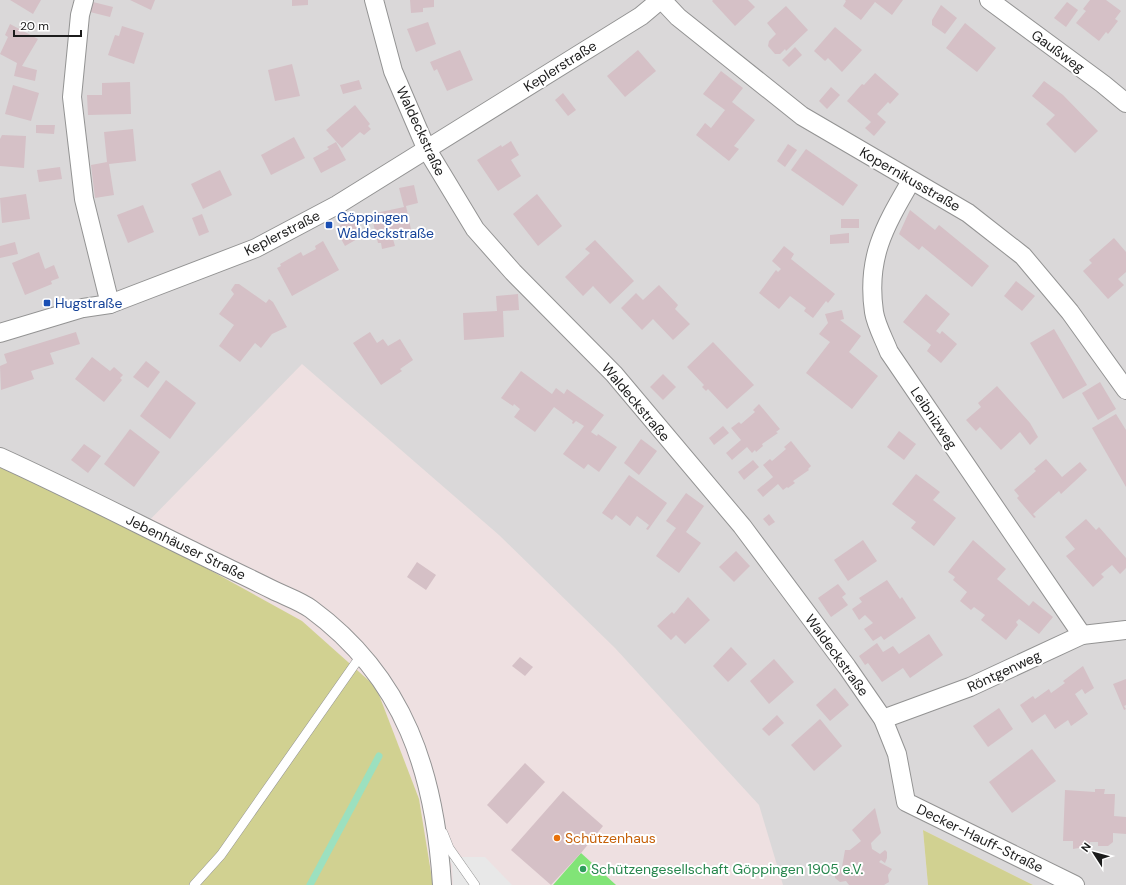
<svg xmlns="http://www.w3.org/2000/svg" width="1126" height="885" viewBox="0 0 1126 885" font-family="'DM Sans',sans-serif">
<style>
.residential{fill:#dad8d9}
.forest{fill:#d1d191}
.pitch{fill:#81e477}
.parking{fill:#e8e8e8}
.lines{fill:none;stroke-linecap:round;stroke-linejoin:round}
.stream{stroke:#9ce0bf;stroke-width:7}
.building{fill:#d5c0c6}
.lane-casing{stroke:#939393;stroke-width:10}
.street-casing{stroke:#939393;stroke-width:20}
.lane{stroke:#fff;stroke-width:9}
.street{stroke:#fff;stroke-width:18}
.transit-dot{fill:#1a4fb4;stroke:#fff;stroke-width:1.5}
.food-dot{fill:#e8710a;stroke:#fff;stroke-width:1.5}
.leisure-dot{fill:#2e9e5b;stroke:#fff;stroke-width:1.5}
.labels{text-anchor:middle;dominant-baseline:central;stroke-width:4;stroke-linejoin:round;paint-order:stroke}
.street-label{font-size:14px;fill:#1c1c1c;stroke:#fff}
.transit-label{font-size:14px;fill:#164399;stroke:#fff;text-anchor:start}
.food-label{font-size:14px;fill:#c56008;stroke:#fff;text-anchor:start}
.leisure-label{font-size:14px;fill:#27864d;stroke:#fff;text-anchor:start}
</style>
<rect width="100%" height="100%" fill="#eee0e1"/>
<polygon class="residential" points="0,0 1126,0 1126,885 1033,885 923,830 928,885 783,885 759,805 615,648 499,535 302,364 139,531 0,465"/>
<g class="forest">
<polygon points="0,465 139,531 302,621 376,687 419,799 433,885 0,885"/>
<polygon points="923,830 1033,885 928,885"/>
</g>
<polygon class="pitch" points="581,853 616,885 553,885"/>
<polygon class="parking" points="446,857 485,857 512,885 453,885 452,864"/>
<g class="lines">
<polyline class="stream" points="310,885 379,756"/>
</g>
<g class="building">
<polygon points="10,0 41,0 33,14"/>
<polygon points="130,0 155,0 151,10"/>
<polygon points="292,0 308,0 308,5 292,6"/>
<polygon points="410,0 434,0 434,7 423,8 423,12 411,13"/>
<polygon points="713,0 748,0 755,7 735,26 712,1"/>
<polygon points="845,0 903,0 892,15 875,2 861,20 843,6 846,1"/>
<polygon points="1090,0 1106,0 1121,11 1115,19 1118,21 1108,34 1106,32 1099,41 1076,23 1086,11 1083,9"/>
<polygon points="93,2 113,7 110,17 90,12"/>
<polygon points="1067,2 1078,10 1066,27 1054,18"/>
<polygon points="941,5 957,18 945,34 932,25 932,20"/>
<polygon points="786,6 808,30 786,51 785,49 780,54 775,54 768,46 769,41 776,34 767,23"/>
<polygon points="428,22 436,44 416,52 407,29"/>
<polygon points="965,23 996,48 977,72 946,48"/>
<polygon points="10,24 38,39 22,66 37,70 35,81 14,76 17,63 0,54 8,37 5,35"/>
<polygon points="122,26 144,33 134,64 108,55 115,35 119,36"/>
<polygon points="835,27 862,50 842,72 828,58 825,61 814,51"/>
<polygon points="795,47 802,55 789,67 782,60"/>
<polygon points="460,50 473,80 447,91 437,69 434,71 430,62"/>
<polygon points="638,50 656,71 625,97 607,76"/>
<polygon points="292,64 300,96 275,101 268,70"/>
<polygon points="721,71 743,88 732,102 755,120 734,146 739,149 729,161 696,135 705,123 711,128 725,110 703,94"/>
<polygon points="875,73 899,94 890,104 888,102 877,114 886,122 874,136 865,128 871,122 847,101 862,84 864,85"/>
<polygon points="359,80 362,89 343,94 340,85"/>
<polygon points="1044,81 1063,95 1098,131 1075,153 1046,124 1055,115 1032,96"/>
<polygon points="130,82 131,114 88,115 87,95 102,95 102,83"/>
<polygon points="13,85 39,93 31,121 5,114"/>
<polygon points="831,87 840,95 827,109 819,101"/>
<polygon points="563,93 576,110 568,116 555,100"/>
<polygon points="355,105 370,124 368,126 371,129 364,135 360,132 342,148 326,130"/>
<polygon points="36,125 55,125 54,134 36,133"/>
<polygon points="133,129 136,161 109,164 114,195 95,198 91,165 107,162 104,132"/>
<polygon points="2,135 26,136 24,168 0,166 0,139"/>
<polygon points="294,137 305,158 271,175 261,155"/>
<polygon points="511,141 519,155 511,160 521,176 498,191 477,160 501,145 502,147"/>
<polygon points="336,142 346,160 321,173 313,158 329,149 327,147"/>
<polygon points="788,144 797,150 785,167 777,161"/>
<polygon points="806,149 858,185 843,206 791,170"/>
<polygon points="60,167 62,179 39,182 37,170"/>
<polygon points="220,170 232,195 203,209 191,184"/>
<polygon points="414,185 418,203 406,206 412,234 393,239 395,246 382,249 381,243 378,243 371,214 404,207 399,188"/>
<polygon points="26,194 30,219 2,223 0,198"/>
<polygon points="537,194 562,226 538,246 513,214"/>
<polygon points="143,205 154,232 128,243 117,215"/>
<polygon points="910,210 935,230 939,225 989,266 972,287 922,246 919,250 899,234"/>
<polygon points="202,214 209,232 199,236 192,218"/>
<polygon points="354,218 364,235 345,246 335,228"/>
<rect x="841" y="219" width="18" height="9"/>
<polygon points="849,233 849,243 830,244 830,235"/>
<polygon points="1114,238 1126,252 1126,272 1118,279 1124,285 1108,299 1083,271 1092,263 1089,260"/>
<polygon points="595,240 634,281 610,304 593,286 583,296 565,277 590,253 585,249"/>
<polygon points="323,241 339,270 292,296 277,268 281,266 280,264 301,252 303,256 316,249 315,246"/>
<polygon points="15,242 18,254 0,258 0,246"/>
<polygon points="784,246 794,254 791,259 835,294 828,303 826,301 813,318 804,311 806,308 790,296 779,309 759,293 776,270 778,272 781,269 772,261"/>
<polygon points="39,252 45,269 54,265 59,278 51,281 52,284 25,295 12,263"/>
<polygon points="1016,281 1035,296 1022,311 1004,296"/>
<polygon points="235,284 239,284 266,303 269,299 273,302 287,327 272,334 261,348 255,343 240,362 219,346 234,325 219,314 234,294 231,290"/>
<polygon points="659,285 678,305 675,309 690,324 673,340 653,319 642,330 621,308 636,293 643,300"/>
<polygon points="518,294 519,310 503,311 504,337 464,340 463,313 497,311 496,296"/>
<polygon points="926,294 950,314 936,331 940,334 942,331 957,344 941,363 927,351 931,345 903,322"/>
<polygon points="842,310 844,319 840,320 861,336 849,352 878,376 852,409 806,373 830,342 819,334 828,323 825,314"/>
<polygon points="1054,329 1087,385 1063,399 1030,343"/>
<polygon points="76,332 80,344 50,353 54,364 31,371 34,379 1,390 0,366 7,363 4,354"/>
<polygon points="370,332 377,343 383,339 388,346 400,339 413,360 400,369 402,371 381,385 353,343"/>
<polygon points="713,342 754,385 727,409 708,389 706,391 702,387 704,385 687,367"/>
<polygon points="92,357 110,371 114,367 123,375 120,378 122,380 104,402 75,379"/>
<polygon points="146,361 160,372 148,388 133,377"/>
<polygon points="521,371 552,394 556,388 564,394 567,389 604,415 591,432 597,436 598,434 617,447 599,472 588,464 584,469 563,454 584,426 576,421 573,424 572,423 573,421 554,407 535,432 514,417 520,409 514,404 513,406 501,398"/>
<polygon points="663,374 676,387 663,400 650,387"/>
<polygon points="166,380 196,403 170,439 140,416"/>
<polygon points="1100,382 1116,409 1098,420 1082,393"/>
<polygon points="997,386 1030,423 1038,437 1030,445 1020,432 1001,450 980,427 976,431 966,420 981,407 978,403"/>
<polygon points="759,404 780,429 776,432 778,433 762,444 763,446 756,452 755,450 752,453 747,447 732,460 726,453 741,440 731,428 739,422 741,424 755,412 753,410"/>
<polygon points="1116,414 1126,430 1126,487 1092,428"/>
<polygon points="723,426 729,433 714,445 709,438"/>
<polygon points="130,429 160,452 134,487 104,464"/>
<polygon points="899,431 916,444 904,460 887,447"/>
<polygon points="641,439 657,451 639,475 624,463"/>
<polygon points="791,441 811,466 808,469 809,470 793,481 795,483 788,488 787,487 783,490 778,484 763,497 757,490 773,477 763,465 770,459 772,461 786,449 784,447"/>
<polygon points="84,444 101,456 88,473 71,460"/>
<polygon points="1046,459 1062,477 1080,462 1087,470 1061,494 1059,491 1033,514 1036,517 1034,518 1017,498 1019,496 1014,490 1036,471 1034,469"/>
<polygon points="753,460 759,467 744,480 738,472"/>
<polygon points="916,474 940,492 933,500 956,518 934,546 911,528 916,522 892,504"/>
<polygon points="629,475 667,503 648,530 646,529 649,525 637,516 630,526 616,515 612,520 602,513"/>
<polygon points="686,493 704,506 686,532 701,543 679,573 656,556 676,528 666,521"/>
<polygon points="769,514 775,522 769,526 763,519"/>
<polygon points="1086,519 1096,530 1099,527 1126,558 1126,568 1120,574 1112,565 1101,574 1104,577 1093,587 1066,556 1075,549 1065,537"/>
<polygon points="863,540 877,561 848,581 834,560"/>
<polygon points="973,540 1006,569 997,579 1029,606 1033,601 1053,617 1039,634 1019,619 1016,622 1018,625 1006,640 981,620 985,615 974,607 971,610 960,601 967,592 953,580 955,577 948,572"/>
<polygon points="736,551 750,566 734,582 719,567"/>
<polygon points="417,562 436,575 426,590 407,577"/>
<polygon points="887,580 900,599 902,597 916,618 884,640 881,636 873,641 864,629 873,623 865,615 859,620 852,609 862,602 859,598"/>
<polygon points="838,584 846,594 842,597 848,605 831,617 818,598"/>
<polygon points="688,597 710,620 685,644 676,635 671,640 657,626 672,612 674,614"/>
<polygon points="929,634 943,655 910,678 903,668 882,682 868,663 865,665 859,656 877,643 883,652 893,646 899,654"/>
<polygon points="731,647 747,664 728,682 713,666"/>
<polygon points="520,657 533,667 525,676 512,666"/>
<polygon points="774,659 794,682 769,704 750,681"/>
<polygon points="1083,666 1094,688 1085,694 1082,689 1075,694 1088,714 1071,726 1068,720 1055,729 1045,714 1032,723 1020,705 1033,696 1035,699 1049,689 1051,693 1065,683 1063,681"/>
<polygon points="1126,679 1126,705 1124,706 1126,709 1124,710 1113,684"/>
<polygon points="835,688 849,705 830,721 816,705"/>
<polygon points="999,708 1013,729 988,747 973,726"/>
<polygon points="777,715 784,723 769,736 762,729"/>
<polygon points="820,719 842,746 814,771 791,745"/>
<polygon points="1032,749 1056,781 1012,813 989,782"/>
<polygon points="525,763 545,782 507,824 487,805"/>
<polygon points="1095,789 1105,789 1104,794 1115,794 1114,816 1126,817 1126,834 1113,833 1113,842 1108,846 1098,846 1098,842 1090,842 1090,846 1073,849 1073,841 1063,841 1065,790 1095,792"/>
<polygon points="563,791 603,826 581,853 551,885 511,850"/>
<polygon points="875,808 881,833 871,843 872,849 880,854 885,850 887,852 887,858 885,863 881,860 879,862 892,869 888,875 889,882 884,885 849,885 846,881 840,882 835,878 835,875 842,867 845,850 850,850 861,841 852,830"/>
</g>
<g class="lines">
<defs>
<g id="lane">
<polyline points="443,833 449,848 475,885"/>
<polyline points="194,885 221,855 362,654"/>
</g>
<g id="street">
<polyline points="84,0 80,15 72,97 84,199 110,304"/>
<polyline points="374,0 393,71 426,148 475,229 513,272 614,374 742,526 847,667 883,719 897,754 906,802 1075,885"/>
<polyline points="662,0 678,17 802,116 968,213 1023,256 1070,312 1126,390"/>
<polyline points="989,0 1103,84 1126,103"/>
<path d="M911,181C885,226 866,257 874,312C876,325 884,339 889,352L1082,635"/>
<polyline points="0,333 83,308 110,304 256,248 337,205 641,16 660,0"/>
<path d="M0,457C64,486 126,518 189,549C217,563 245,576 273,590C285,596 300,601 311,609C405,678 435,773 442,885"/>
<polyline points="883,719 970,687 1082,635 1126,630"/>
</g>
</defs>
<use href="#lane" class="lane-casing"/>
<use href="#street" class="street-casing"/>
<use href="#lane" class="lane"/>
<use href="#street" class="street"/>
</g>
<g class="transit-dot">
<rect x="325" y="221" width="8" height="8" rx="2"/>
<rect x="43" y="299" width="8" height="8" rx="2"/>
</g>
<circle class="food-dot" cx="557" cy="838" r="4"/>
<circle class="leisure-dot" cx="583" cy="869" r="4"/>
<g class="labels">
<g class="street-label">
<text transform="translate(1058 51) rotate(36)">Gaußweg</text>
<text transform="translate(560 66) rotate(-32)">Keplerstraße</text>
<text transform="translate(421 131) rotate(65)">Waldeckstraße</text>
<text transform="translate(910 179) rotate(30)">Kopernikusstraße</text>
<text transform="translate(282 233) rotate(-27)">Keplerstraße</text>
<text transform="translate(636 402) rotate(50)">Waldeckstraße</text>
<text transform="translate(934 418) rotate(56)">Leibnizweg</text>
<text transform="translate(186 547) rotate(26)">Jebenhäuser Straße</text>
<text transform="translate(837 655) rotate(54)">Waldeckstraße</text>
<text transform="translate(1004 671) rotate(-25)">Röntgenweg</text>
<text transform="translate(980 838) rotate(26)">Decker-Hauff-Straße</text>
</g>
<g class="transit-label">
<text x="337" y="217">Göppingen<tspan x="337" dy="16">Waldeckstraße</tspan></text>
<text x="55" y="303">Hugstraße</text>
</g>
<g class="food-label">
<text x="565" y="838">Schützenhaus</text>
</g>
<g class="leisure-label">
<text x="591" y="869">Schützengesellschaft Göppingen 1905 e.V.</text>
</g>
</g>
<g transform="translate(1094 853) rotate(306)" stroke="#ffffff" stroke-width="3" paint-order="stroke">
<path d="M0-3L7 15L0 10L-7 15Z" fill="#1c1c1c"/>
<text y="-6" font-size="11" font-weight="bold" text-anchor="middle" fill="#1c1c1c">N</text>
</g>
<path d="M14 30v6h67v-6" fill="none" stroke="#1c1c1c" stroke-width="2"/>
<text x="20" y="30" font-size="12" fill="#1c1c1c" stroke="#ffffff" stroke-width="3" paint-order="stroke">20 m</text>
</svg>
